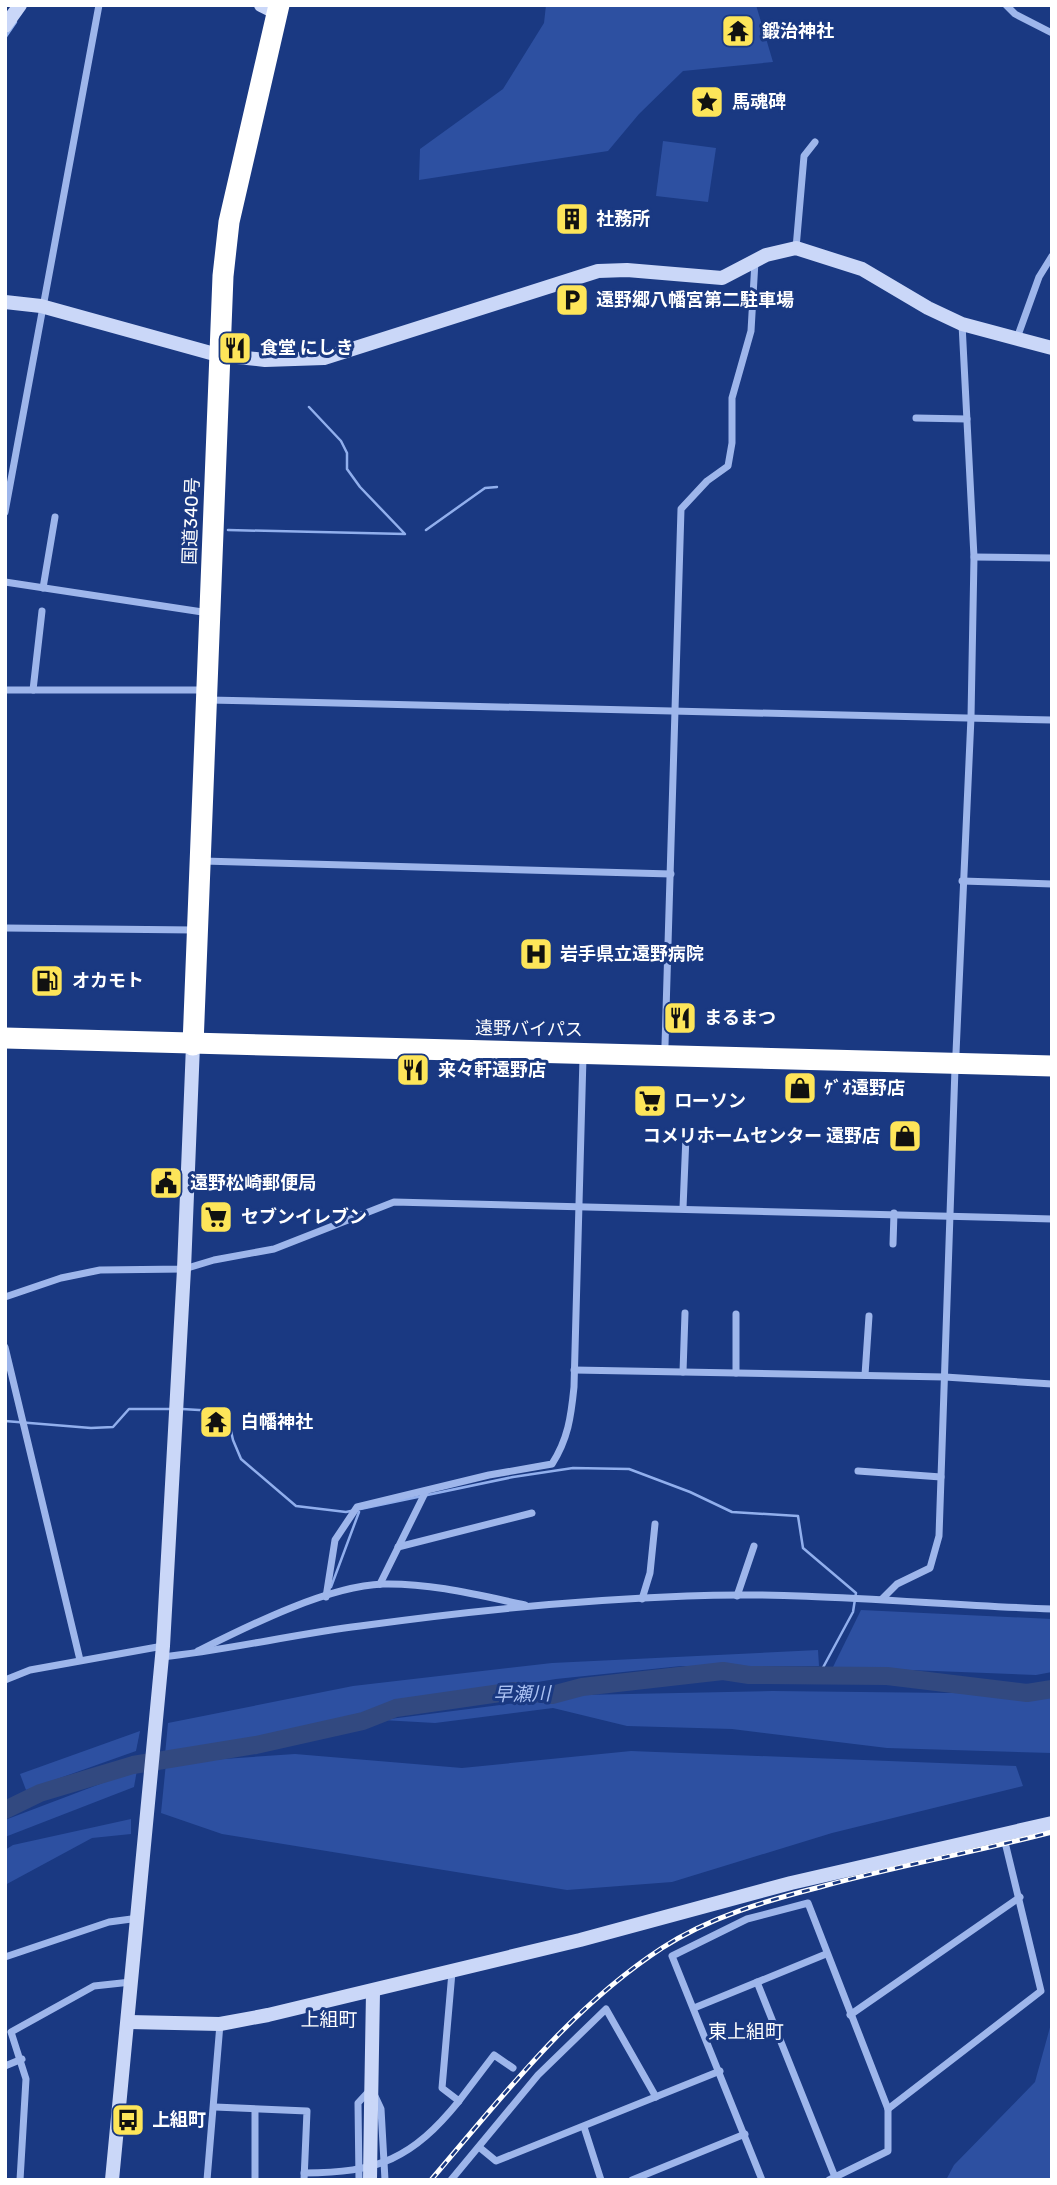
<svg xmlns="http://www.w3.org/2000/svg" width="1057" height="2185" viewBox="0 0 1057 2185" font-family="Rubik,'Noto Sans JP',sans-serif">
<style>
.green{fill:#2d50a1}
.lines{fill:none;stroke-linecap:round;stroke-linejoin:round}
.stream{stroke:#91afed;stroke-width:2.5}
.river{stroke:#324980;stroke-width:18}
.street{stroke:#9eb6eb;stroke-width:7}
.secondary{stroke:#cad7f8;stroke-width:14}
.highway{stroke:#fff;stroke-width:21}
.rail-casing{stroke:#fff;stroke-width:5}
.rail{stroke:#1a3982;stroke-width:2.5;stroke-dasharray:8;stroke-linecap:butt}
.secondary-bridge{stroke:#cad7f8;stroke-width:14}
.labels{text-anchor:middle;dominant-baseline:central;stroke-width:6;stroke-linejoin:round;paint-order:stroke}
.poi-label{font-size:18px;font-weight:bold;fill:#fff;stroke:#1a3982;text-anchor:start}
.street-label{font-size:18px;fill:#fff;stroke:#1a3982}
.water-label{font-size:19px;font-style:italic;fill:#a9c0f2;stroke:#1a3982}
.neighbourhood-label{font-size:19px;fill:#fff;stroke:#1a3982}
</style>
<rect width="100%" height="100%" fill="#1a3982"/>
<g class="green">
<polygon points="546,5 756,5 773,62 683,71 639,114 608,151 419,180 420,149 503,89 544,23"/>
<polygon points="663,141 716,148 708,202 656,196"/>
<polygon points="861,1610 1052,1619 1052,1672 1036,1675 833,1667"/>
<polygon points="818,1650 819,1666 681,1666 556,1679 394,1705 256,1741 165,1755 168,1723 353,1686 552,1663"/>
<polygon points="772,1691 1052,1694 1052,1753 887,1748 732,1729 627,1726 553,1708 435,1723 382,1720 580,1695"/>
<polygon points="140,1731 136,1751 26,1790 20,1774"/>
<polygon points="631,1751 1016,1766 1023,1786 832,1833 672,1882 567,1890 222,1834 161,1813 166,1763 295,1754 462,1768"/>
<polygon points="137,1770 134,1787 5,1837 5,1820"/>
<polygon points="131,1819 131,1834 92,1838 5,1885 5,1850 13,1845"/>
<polygon points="1052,2020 1052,2180 946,2180 954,2165 1035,2082"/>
</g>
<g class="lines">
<g class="stream">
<polyline points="5,38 16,22"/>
<polyline points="228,530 405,534 360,487 347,469 347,453 341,441 309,407"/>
<polyline points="426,530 485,488 497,487"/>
<polyline points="182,1409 216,1411 228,1418 233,1440 241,1459 296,1506 346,1512 513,1477 573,1468 629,1469 690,1492 732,1512 798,1516 803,1548 856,1593 853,1612 819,1675"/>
<polyline points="5,1421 91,1428 113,1427 129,1409 172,1409"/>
<polyline points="331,1587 359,1512"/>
</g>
<polyline class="river" points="5,1810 40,1793 133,1765 256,1745 363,1721 396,1708 514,1691 552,1695 582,1687 723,1671 749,1675 887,1676 1027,1693 1052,1689"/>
<g class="street">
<polyline points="1006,5 1015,14 1052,33"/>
<polyline points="796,248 804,156 815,142"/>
<polyline points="1017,338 1039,277 1052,256"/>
<polyline points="916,418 967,419"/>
<polyline points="5,512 99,5"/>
<polyline points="974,557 1052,558"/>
<polyline points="5,582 209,613"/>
<polyline points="43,588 55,517"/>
<polyline points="5,690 204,690"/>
<polyline points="33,690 42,611"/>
<polyline points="209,700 1052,720"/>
<polyline points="203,861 671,874"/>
<polyline points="962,881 1052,884"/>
<polyline points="5,928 194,930"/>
<polyline points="665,1045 681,509 707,481 728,466 732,443 732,398 751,331 755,261"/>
<polyline points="956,1053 971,717 974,557 962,324"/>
<polyline points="683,1208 686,1136"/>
<polyline points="893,1244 894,1213"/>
<polyline points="5,1297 61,1278 100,1270 184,1269 214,1260 274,1249 394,1202 1052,1219"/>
<polyline points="736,1314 736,1373"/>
<polyline points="5,1347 80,1660"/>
<polyline points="574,1370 945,1377 1052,1384"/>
<polyline points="683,1372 685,1313"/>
<polyline points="865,1375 869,1316"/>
<polyline points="858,1471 941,1477"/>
<polyline points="398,1547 532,1513"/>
<polyline points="380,1584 426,1491"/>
<polyline points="737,1596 754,1546"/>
<path d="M326,1597L335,1540L357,1507L489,1475L552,1464C568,1439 571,1417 574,1387L583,1057"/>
<polyline points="642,1599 650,1573 655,1524"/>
<polyline points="882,1599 897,1584 930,1568 939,1536 955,1068"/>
<path d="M198,1651C248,1626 327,1586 383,1584C431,1583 478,1595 525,1605"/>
<path d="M162,1657C229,1650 294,1634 360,1626C468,1611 578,1600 687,1596C809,1591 930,1605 1052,1609"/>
<polyline points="5,1680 30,1670 163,1646"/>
<polyline points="5,1957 109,1922 139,1918"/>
<polyline points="452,1972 442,2088 459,2101 494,2055 513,2068"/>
<polyline points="757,1982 835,2177"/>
<polyline points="694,2008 826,1954"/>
<polyline points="850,2015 1020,1897"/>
<polyline points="5,2066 22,2059"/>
<polyline points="374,2094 381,2109 385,2180"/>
<polyline points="215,2107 307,2111 304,2180"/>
<polyline points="888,2109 1041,1991 1003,1834"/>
<polyline points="584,2127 601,2180"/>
<polyline points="479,2147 496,2161 720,2071"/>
<path d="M304,2173C378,2173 412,2159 459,2101"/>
<polyline points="20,2180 26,2079 11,2032 94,1986 131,1982"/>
<polyline points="207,2180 220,2024"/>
<polyline points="255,2180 255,2111"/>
<polyline points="359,2180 358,2103 370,2090"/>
<polyline points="451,2180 538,2075 606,2009 656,2097"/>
<polyline points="632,2180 745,2134"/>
<polyline points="762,2180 672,1956 747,1919 808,1903 888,2109 888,2151 829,2180"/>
</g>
<g class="secondary">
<polyline points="261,5 277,13"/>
<polyline points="5,26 20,5"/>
<polyline points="5,302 41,306 218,355 265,360 324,358 598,271 627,270 722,278 766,255 796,248 862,269 928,308 962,324 1052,348"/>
<polyline points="129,2022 220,2024 268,2015 580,1940 791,1883 1052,1823"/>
<polyline points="371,2108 373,1992"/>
<polyline points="112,2180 163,1646 184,1269 193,1045"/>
</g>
<g class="highway">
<polyline points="5,1038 1052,1066"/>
<polyline points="193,1045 223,276 229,222 279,5"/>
</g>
<defs>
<path id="rail" d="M431,2180C502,2097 570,2008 662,1948C710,1917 765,1901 820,1887C896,1866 975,1852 1052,1832"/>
</defs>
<use href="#rail" class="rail-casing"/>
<use href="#rail" class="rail"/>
<polyline class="secondary-bridge" points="370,2180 371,2108"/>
</g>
<defs>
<symbol id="temple-square" viewBox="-11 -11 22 22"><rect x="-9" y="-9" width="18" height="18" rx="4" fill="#fde559" stroke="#1a3982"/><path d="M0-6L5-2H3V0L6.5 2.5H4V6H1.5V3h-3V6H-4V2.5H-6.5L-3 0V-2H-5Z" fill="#111"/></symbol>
<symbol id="sight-square" viewBox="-11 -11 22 22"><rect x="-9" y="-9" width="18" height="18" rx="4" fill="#fde559" stroke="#1a3982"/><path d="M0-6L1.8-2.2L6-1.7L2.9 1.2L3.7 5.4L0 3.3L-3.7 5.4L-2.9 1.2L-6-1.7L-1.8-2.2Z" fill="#111"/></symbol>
<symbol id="building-square" viewBox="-11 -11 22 22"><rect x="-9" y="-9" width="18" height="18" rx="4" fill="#fde559" stroke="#1a3982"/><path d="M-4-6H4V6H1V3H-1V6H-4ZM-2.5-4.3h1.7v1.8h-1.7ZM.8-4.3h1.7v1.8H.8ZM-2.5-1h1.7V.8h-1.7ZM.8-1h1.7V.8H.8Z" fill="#111"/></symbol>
<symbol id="parking-square" viewBox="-11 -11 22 22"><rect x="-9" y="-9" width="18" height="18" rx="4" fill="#fde559" stroke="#1a3982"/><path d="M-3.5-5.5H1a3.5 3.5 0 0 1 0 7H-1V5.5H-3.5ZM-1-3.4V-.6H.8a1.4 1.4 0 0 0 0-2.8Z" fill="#111"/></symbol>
<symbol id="restaurant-square" viewBox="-11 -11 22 22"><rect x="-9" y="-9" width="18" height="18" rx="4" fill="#fde559" stroke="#1a3982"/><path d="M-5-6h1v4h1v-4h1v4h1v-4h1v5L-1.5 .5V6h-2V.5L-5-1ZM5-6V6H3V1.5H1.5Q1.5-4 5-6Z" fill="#111"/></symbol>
<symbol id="hospital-square" viewBox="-11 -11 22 22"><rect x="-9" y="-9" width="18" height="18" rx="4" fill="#fde559" stroke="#1a3982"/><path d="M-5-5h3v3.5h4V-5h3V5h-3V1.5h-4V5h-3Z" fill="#111"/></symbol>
<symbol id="fuel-square" viewBox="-11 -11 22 22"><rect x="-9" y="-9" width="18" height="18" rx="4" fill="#fde559" stroke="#1a3982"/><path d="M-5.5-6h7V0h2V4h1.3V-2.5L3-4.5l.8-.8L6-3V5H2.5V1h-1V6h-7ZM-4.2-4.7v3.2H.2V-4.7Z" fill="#111"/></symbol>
<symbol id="shop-square" viewBox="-11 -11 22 22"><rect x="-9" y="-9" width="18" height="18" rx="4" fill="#fde559" stroke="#1a3982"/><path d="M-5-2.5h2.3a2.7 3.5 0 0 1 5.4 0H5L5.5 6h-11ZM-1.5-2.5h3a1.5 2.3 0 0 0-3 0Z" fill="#111"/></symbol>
<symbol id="supermarket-square" viewBox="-11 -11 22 22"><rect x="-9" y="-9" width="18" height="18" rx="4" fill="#fde559" stroke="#1a3982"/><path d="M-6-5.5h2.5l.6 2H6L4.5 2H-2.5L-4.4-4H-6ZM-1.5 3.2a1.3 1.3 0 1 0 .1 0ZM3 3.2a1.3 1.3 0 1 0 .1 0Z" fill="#111"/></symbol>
<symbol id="civic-square" viewBox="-11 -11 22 22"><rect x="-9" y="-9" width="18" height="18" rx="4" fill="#fde559" stroke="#1a3982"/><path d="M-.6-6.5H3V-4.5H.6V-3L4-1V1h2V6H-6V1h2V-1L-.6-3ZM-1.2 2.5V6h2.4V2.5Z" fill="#111"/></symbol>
<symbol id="bus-square" viewBox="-11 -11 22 22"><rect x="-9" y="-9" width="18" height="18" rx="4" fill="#fde559" stroke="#1a3982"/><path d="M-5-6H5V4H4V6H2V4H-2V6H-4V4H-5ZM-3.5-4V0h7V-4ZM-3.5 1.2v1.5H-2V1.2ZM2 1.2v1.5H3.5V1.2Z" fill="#111"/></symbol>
</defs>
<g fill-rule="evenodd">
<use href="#temple-square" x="719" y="12" width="38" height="38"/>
<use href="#sight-square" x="688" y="83" width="38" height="38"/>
<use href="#building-square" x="553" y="200" width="38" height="38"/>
<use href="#parking-square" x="553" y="281" width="38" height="38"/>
<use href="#restaurant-square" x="216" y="329" width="38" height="38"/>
<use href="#hospital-square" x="517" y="935" width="38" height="38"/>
<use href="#fuel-square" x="28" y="962" width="38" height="38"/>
<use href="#restaurant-square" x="661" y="999" width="38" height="38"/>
<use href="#restaurant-square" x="394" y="1051" width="38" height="38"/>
<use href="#shop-square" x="781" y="1069" width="38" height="38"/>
<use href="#supermarket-square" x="631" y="1082" width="38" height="38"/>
<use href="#shop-square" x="886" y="1117" width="38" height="38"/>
<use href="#civic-square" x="147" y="1164" width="38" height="38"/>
<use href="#supermarket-square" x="197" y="1198" width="38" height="38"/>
<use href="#temple-square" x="197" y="1403" width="38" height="38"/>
<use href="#bus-square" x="109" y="2101" width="38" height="38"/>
</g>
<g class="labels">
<g class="poi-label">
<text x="762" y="31">鍛治神社</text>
<text x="732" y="102">馬魂碑</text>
<text x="596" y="219">社務所</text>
<text x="596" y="300">遠野郷八幡宮第二駐車場</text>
<text x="260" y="348">食堂 にしき</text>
<text x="560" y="954">岩手県立遠野病院</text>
<text x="72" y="981">オカモト</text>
<text x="704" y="1018">まるまつ</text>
<text x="438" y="1070">来々軒遠野店</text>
<text x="824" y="1088">ｹﾞｵ遠野店</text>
<text x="674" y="1101">ローソン</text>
<text x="880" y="1136" text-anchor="end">コメリホームセンター 遠野店</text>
<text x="190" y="1183">遠野松崎郵便局</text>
<text x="241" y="1217">セブンイレブン</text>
<text x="241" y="1422">白幡神社</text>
<text x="152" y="2120">上組町</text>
</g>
<g class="street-label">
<text transform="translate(191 521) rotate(-88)">国道340号</text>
<text transform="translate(529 1029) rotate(1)">遠野バイパス</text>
</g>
<g class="water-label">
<text transform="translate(522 1694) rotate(-1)">早瀬川</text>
</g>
<g class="neighbourhood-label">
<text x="329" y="2019">上組町</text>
<text x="746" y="2031">東上組町</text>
</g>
</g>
<rect width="1057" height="2185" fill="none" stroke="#ffffff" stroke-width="14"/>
</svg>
